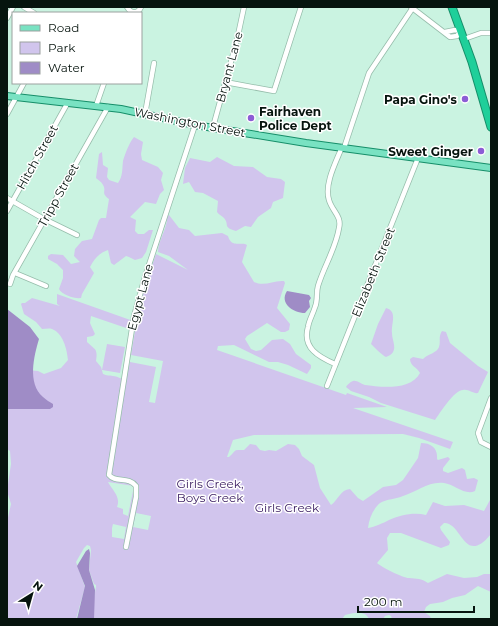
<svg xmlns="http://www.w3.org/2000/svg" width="498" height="626" viewBox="0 0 498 626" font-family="Montserrat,sans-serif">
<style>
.green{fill:#d1c5ed;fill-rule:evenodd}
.water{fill:#9f8cc6}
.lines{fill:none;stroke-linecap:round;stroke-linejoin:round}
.minor-casing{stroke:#96bdab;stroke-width:6}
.major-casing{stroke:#168e69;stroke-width:8}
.highway-casing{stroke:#168e69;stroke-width:9}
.minor{stroke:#fff;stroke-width:4.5}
.major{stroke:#79e2c2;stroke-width:6}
.highway{stroke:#1fcf9a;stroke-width:7}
.poi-dot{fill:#8c5cd5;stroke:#fff;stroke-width:1.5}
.labels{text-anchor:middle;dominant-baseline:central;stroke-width:3;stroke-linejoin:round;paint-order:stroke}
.street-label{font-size:12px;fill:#06140e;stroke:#fff}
.poi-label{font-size:12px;font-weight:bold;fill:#06140e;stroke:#fff;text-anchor:end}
.park-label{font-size:12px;fill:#391b60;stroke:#fff}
</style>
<rect width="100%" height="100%" fill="#caf3e1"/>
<g class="green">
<path d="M134,137L143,142L141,154L142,160L158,167L163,173L161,180L164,190L160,194L156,204L145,202L130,217L136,220L135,231L138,234H144L149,230H153L146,252L142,258L135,260L129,257L126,256L114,265L111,263L108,250C99,253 94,259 90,267L94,273L82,294L81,298C75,299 62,295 59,289L63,278V270L57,264L48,259V256L51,254L63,255L71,264L80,262L74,256L75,249L82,241L92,239L99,220L101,218H106L109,199C100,192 107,192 103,185C102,182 98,180 96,178L99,154L102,152L103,165L108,168L107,177L109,180L118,183C123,176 122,169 123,161C125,154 129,143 134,137Z"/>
<path d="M217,157L234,166L253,167L267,177L281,179L285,182L283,198L273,202L271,208L258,217L251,227L245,226L236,231C222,227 230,225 224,218C221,215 219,215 217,212L218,201L203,193L195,192L189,182L183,184L185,168L190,158L210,162Z"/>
<path d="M169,215L179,228L189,230L195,236L222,233L228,236C231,246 236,243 245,244L247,245L242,262L254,282C265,287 273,280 284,281L285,283L277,308L290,324L289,330L285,332H281L267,323L247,336L245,339L251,349L256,351L261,350L272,340L283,339L290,344L296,354L311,365V368L307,374L288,365L278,362H269L234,345L218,346L217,350L346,395L347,393L387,407L353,408L453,442L450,449L419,438L403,434L254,435L233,440L227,457H229C237,450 232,450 244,450L250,444L256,445L260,450L265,451L269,450L276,451L288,444L295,445L299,449L302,456L314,465L320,488L331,505C339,499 340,490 350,489L358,498L363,501L383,487L396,485L403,480L418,458L421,443C431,443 438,448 437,459L438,460L448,457L450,459L443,468V471L448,473L462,468L465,470L467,479L474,478L478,480L475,491C465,496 454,484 444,483C428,481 417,492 403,496C397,499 386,499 380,503C373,509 369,519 368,528C375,527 383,523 389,520C400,515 414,512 426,515L433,502L445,506L464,505L484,511L490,500L491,501V534C464,567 462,522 444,523L440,527L441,530L450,542L449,545L441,548L401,533H390L387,538L388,550L377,563C381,567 403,578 409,578C417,579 421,578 428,583L447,574L464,578L477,577L484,574H490L491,592L478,586L465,595L452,598L443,602L430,604L426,607L424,612L430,616L431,619H392L391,616L389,615L385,616L383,619H369C365,610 353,613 345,615L342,619H90L96,587V585L94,584L89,570L91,550L90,546L87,545L84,548L76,562L85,587L76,619H7V522L11,504L7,491L11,464L10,451L7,449V366L27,370L38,371L44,374L61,368L68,360C67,349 63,333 52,329C49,328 45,329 42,329L36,322L24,314L21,304L22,303H25L32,298L60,306L57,304V294L136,322L142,296L156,254L188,270L169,256L158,252C158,240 168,228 167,216ZM91,316L135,331L131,355L163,361L155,403L149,402L156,367L130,362L126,380C121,379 117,376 113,376C109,375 107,376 103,374L101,367L96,361C98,348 95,350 87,342V337L93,336L95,334L90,323ZM108,482L134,486L128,516L123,514V509L117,507C121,497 113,491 108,482ZM136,513L151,516L148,530L133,527ZM113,524L126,527L124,539L112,537V528Z"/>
<path d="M386,308C398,311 391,324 392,333C392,342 400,352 386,357C383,356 373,346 371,344L378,324Z"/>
<path d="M442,331L446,332L450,343L478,366L488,372L478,393C473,394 469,389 463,390C454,390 440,413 435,420L381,403L369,397L351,391L346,387C347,385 350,382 353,381C357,380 361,384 365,385C380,387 411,391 420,373C417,367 410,366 410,359L413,357L423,359C428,354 437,353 439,347C441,341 438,337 442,331Z"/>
<polygon points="107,344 125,347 120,373 102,370"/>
</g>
<g class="water">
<path d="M287,291L309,295L311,298L309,301L310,307L305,313C293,313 279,303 287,291Z"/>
<path d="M7,309L30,327L39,339C34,356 27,383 43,397C46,400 50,402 53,404V407L50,409H7Z"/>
<polygon points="89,549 90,553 89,570 95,590 94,619 77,619 85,586 77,566 86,551"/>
</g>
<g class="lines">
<defs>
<g id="minor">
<polyline points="24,7 34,13"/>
<path d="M127,7C131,14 138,14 141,7"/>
<polyline points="411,7 450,37 457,36 461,31 455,30 445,32"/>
<polyline points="7,18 13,7"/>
<polyline points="464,39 481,33 491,33"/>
<polyline points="225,82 274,91 301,7"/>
<polyline points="96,106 104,83"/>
<polyline points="7,114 24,83"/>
<polyline points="145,114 154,63"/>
<polyline points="213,127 237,40 244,7"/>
<polyline points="344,148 369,73 412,9"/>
<polyline points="7,198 42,218 77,235"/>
<polyline points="7,211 67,104"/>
<polyline points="15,273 46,286"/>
<polyline points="10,284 13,275 108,107"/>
<path d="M335,364C319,357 302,348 308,327C309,320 313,314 315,307C318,300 316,293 318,286C324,266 336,248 339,228C342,216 332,211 329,200C324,184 336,162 342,147"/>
<polyline points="327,386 418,158"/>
<polyline points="491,398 478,433 481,442 491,447"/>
<path d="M126,547L136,497V486C129,476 115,483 109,475L134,316L145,277L195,125"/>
</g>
<polyline id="major" points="7,96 121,109 195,125 306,143 491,168"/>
<polyline id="highway" points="452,7 472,62 491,127"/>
</defs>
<use href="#minor" class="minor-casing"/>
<use href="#major" class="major-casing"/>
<use href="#highway" class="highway-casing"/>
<use href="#minor" class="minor"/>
<use href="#major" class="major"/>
<use href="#highway" class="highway"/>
</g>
<g class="poi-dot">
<circle cx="465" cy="99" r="4"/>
<circle cx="251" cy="118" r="4"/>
<circle cx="481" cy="151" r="4"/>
</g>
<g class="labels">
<g class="street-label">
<text transform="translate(229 67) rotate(-75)">Bryant Lane</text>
<text transform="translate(190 122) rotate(11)">Washington Street</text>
<text transform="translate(37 157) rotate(-61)">Hitch Street</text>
<text transform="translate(58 195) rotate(-61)">Tripp Street</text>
<text transform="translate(373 272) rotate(-68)">Elizabeth Street</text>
<text transform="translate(140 297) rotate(-75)">Egypt Lane</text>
</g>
<g class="poi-label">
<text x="457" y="99">Papa Gino's</text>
<text x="259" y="111" text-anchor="start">Fairhaven<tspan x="259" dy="14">Police Dept</tspan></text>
<text x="473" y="151">Sweet Ginger</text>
</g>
<g class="park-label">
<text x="210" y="483">Girls Creek,<tspan x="210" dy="14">Boys Creek</tspan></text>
<text x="287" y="507">Girls Creek</text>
</g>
</g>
<rect width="498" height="626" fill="none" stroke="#06140e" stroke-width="16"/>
<rect x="12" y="12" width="130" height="72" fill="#ffffff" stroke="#9ba19f"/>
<rect x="20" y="25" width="20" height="6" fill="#79e2c2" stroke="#9ba19f"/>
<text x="48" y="32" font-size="12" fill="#06140e">Road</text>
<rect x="20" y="42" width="20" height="12" fill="#d1c5ed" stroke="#9ba19f"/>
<text x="48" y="52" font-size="12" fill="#06140e">Park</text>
<rect x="20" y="62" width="20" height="12" fill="#9f8cc6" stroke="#9ba19f"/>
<text x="48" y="72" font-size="12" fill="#06140e">Water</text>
<g transform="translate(32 594) rotate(37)" stroke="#ffffff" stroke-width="3" paint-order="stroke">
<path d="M0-3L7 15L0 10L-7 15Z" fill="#06140e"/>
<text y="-6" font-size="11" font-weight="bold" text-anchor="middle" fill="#06140e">N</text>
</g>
<path d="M358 606v6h116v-6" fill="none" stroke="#06140e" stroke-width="2"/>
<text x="364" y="606" font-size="12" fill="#06140e" stroke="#ffffff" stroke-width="3" paint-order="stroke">200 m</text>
</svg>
